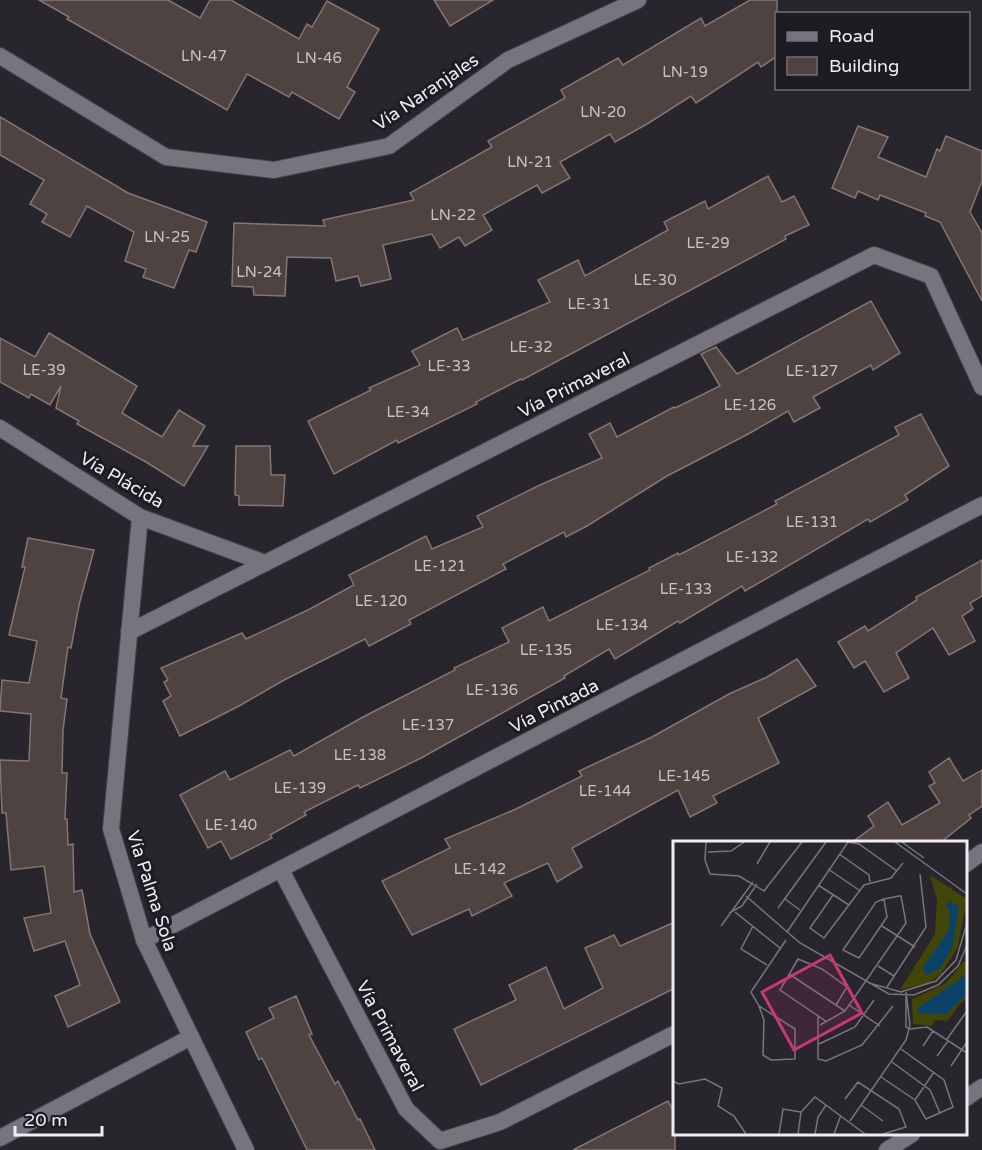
<svg xmlns="http://www.w3.org/2000/svg" width="982" height="1150" viewBox="0 0 982 1150" font-family="'Varela Round',sans-serif">
<style>
.building{fill:#4e4340;stroke:#837774;stroke-width:1.5}
.lines{fill:none;stroke-linecap:round;stroke-linejoin:round}
.minor-casing{stroke:#46444a;stroke-width:18}
.tertiary-casing{stroke:#46444a;stroke-width:18}
.minor{stroke:#78747e;stroke-width:16}
.tertiary{stroke:#78747e;stroke-width:16}
.labels{text-anchor:middle;dominant-baseline:central;stroke-width:6;stroke-linejoin:round;paint-order:stroke}
.number-label{font-size:15px;fill:#c7c2c6}
.street-label{font-size:18px;fill:#efedf2;stroke:#1e1b23}
.inset-road{fill:none;stroke:#78757c;stroke-width:1.5}
.view{fill:#c93872;fill-opacity:0.15;stroke:#c93872;stroke-width:3}
.inset-edge{fill:none;stroke:#efedf2;stroke-width:3}
</style>
<rect width="100%" height="100%" fill="#28252d"/>
<g class="building">
<polygon points="39,0 168,0 200,18 210,0 231,0 299,39 307,24 312,27 327,1 379,29 347,87 355,92 339,119 292,92 289,97 247,74 227,110 67,19 69,17"/>
<polygon points="434,0 493,0 450,26"/>
<polygon points="750,0 777,0 777,56 761,67 758,62 696,103 691,96 647,124 615,142 610,134 560,162 570,178 542,193 537,185 483,215 492,230 465,246 459,237 440,248 432,234 383,245 391,279 361,286 358,276 336,281 331,258 287,257 285,296 254,295 253,287 232,286 234,223 325,226 323,220 414,200 410,193 492,147 488,141 565,98 561,90 618,58 623,65 701,18 705,26"/>
<polygon points="0,117 128,193 207,222 196,252 189,250 174,288 143,277 146,269 125,261 134,232 87,206 70,237 42,222 47,214 30,204 44,180 0,155"/>
<polygon points="858,126 888,137 878,157 926,177 937,149 940,151 946,136 982,151 982,181 970,212 982,233 982,301 940,222 925,216 926,213 880,195 878,200 858,191 855,198 832,188"/>
<polygon points="768,176 782,202 794,196 809,225 785,236 786,239 522,380 521,379 476,402 477,404 398,443 397,440 334,474 308,421 371,390 369,388 420,365 412,351 457,328 463,340 550,302 538,280 578,260 585,276 668,230 664,222 705,201 708,209"/>
<polygon points="871,301 900,353 873,370 871,365 813,397 820,408 794,422 788,411 750,433 667,476 587,526 566,537 564,532 503,564 506,569 409,620 411,624 369,646 365,639 284,680 239,706 180,736 163,701 171,696 164,682 168,680 161,668 242,633 246,639 308,610 354,585 349,575 426,536 432,549 483,527 477,516 540,485 602,458 589,434 610,423 617,437 674,407 675,408 720,386 701,354 716,347 737,374"/>
<polygon points="49,333 137,386 122,413 162,437 179,410 205,426 193,446 208,446 184,486 146,462 77,424 79,421 56,408 61,386 50,405 31,394 29,398 0,382 0,338 35,357"/>
<polygon points="921,414 949,466 905,495 908,500 870,522 868,519 745,591 742,586 680,623 678,621 615,659 609,649 564,676 565,678 421,758 360,788 358,785 304,812 306,815 270,835 272,838 231,859 221,841 208,848 180,795 225,771 230,780 290,750 294,756 363,717 455,670 454,668 509,642 502,628 543,607 549,621 650,570 649,568 678,553 679,555 777,504 775,501 899,435 895,427"/>
<polygon points="236,446 270,446 271,475 285,475 283,506 239,505 239,496 235,495"/>
<polygon points="28,538 94,550 79,605 71,648 68,647 61,698 67,699 63,730 62,773 67,773 65,819 67,819 68,845 73,844 74,892 82,890 90,934 120,1002 68,1027 55,996 80,985 65,941 34,951 24,918 51,913 44,866 11,870 6,813 2,813 0,760 29,761 31,714 0,711 2,680 29,683 37,641 9,635 25,567 22,567"/>
<polygon points="982,560 982,596 970,603 973,609 962,616 975,641 949,655 933,628 896,653 909,678 884,692 865,661 854,668 838,642 865,626 868,631 917,600 916,597"/>
<polygon points="797,659 816,686 758,718 779,763 713,796 717,803 690,817 678,790 572,848 582,867 557,882 548,863 504,883 512,896 472,916 469,909 412,935 382,881 450,848 445,839 516,809 582,776 579,771 652,737 729,694 767,677"/>
<polygon points="949,758 963,781 982,770 982,806 969,815 971,818 940,843 851,843 874,826 868,816 888,802 902,825 940,803 929,786 935,783 929,772"/>
<polygon points="675,922 675,988 481,1085 454,1029 516,1000 509,985 546,967 564,1009 603,988 585,948 614,935 620,946"/>
<polygon points="296,996 312,1034 309,1035 335,1084 338,1081 358,1120 360,1119 375,1150 307,1150 262,1058 259,1060 246,1032 274,1018 269,1008"/>
<polygon points="668,1101 675,1114 675,1150 573,1150"/>
</g>
<g class="lines">
<defs>
<g id="minor">
<polyline points="0,56 166,157 274,170 389,146 508,60 638,0"/>
<polyline points="0,428 140,517 265,563"/>
<polyline points="140,517 111,829 144,940 246,1150"/>
<polyline points="129,632 874,255 931,276 982,387"/>
<polyline points="966,864 982,852"/>
<polyline points="281,870 406,1109 440,1141 500,1122 674,1034"/>
<polyline points="144,940 982,505"/>
<polyline points="0,1138 191,1037"/>
</g>
<g id="tertiary">
<polyline points="966,1098 982,1087"/>
<polyline points="887,1150 912,1134"/>
</g>
</defs>
<use href="#minor" class="minor-casing"/>
<use href="#tertiary" class="tertiary-casing"/>
<use href="#minor" class="minor"/>
<use href="#tertiary" class="tertiary"/>
</g>
<g class="labels">
<g class="number-label">
<text x="204" y="56">LN-47</text>
<text x="319" y="58">LN-46</text>
<text x="685" y="72">LN-19</text>
<text x="603" y="112">LN-20</text>
<text x="530" y="162">LN-21</text>
<text x="453" y="215">LN-22</text>
<text x="167" y="237">LN-25</text>
<text x="708" y="243">LE-29</text>
<text x="259" y="272">LN-24</text>
<text x="655" y="280">LE-30</text>
<text x="589" y="304">LE-31</text>
<text x="531" y="347">LE-32</text>
<text x="449" y="366">LE-33</text>
<text x="44" y="370">LE-39</text>
<text x="812" y="371">LE-127</text>
<text x="750" y="405">LE-126</text>
<text x="408" y="412">LE-34</text>
<text x="812" y="522">LE-131</text>
<text x="752" y="557">LE-132</text>
<text x="440" y="566">LE-121</text>
<text x="686" y="589">LE-133</text>
<text x="381" y="601">LE-120</text>
<text x="622" y="625">LE-134</text>
<text x="546" y="650">LE-135</text>
<text x="492" y="690">LE-136</text>
<text x="428" y="725">LE-137</text>
<text x="360" y="755">LE-138</text>
<text x="684" y="776">LE-145</text>
<text x="300" y="788">LE-139</text>
<text x="605" y="791">LE-144</text>
<text x="231" y="825">LE-140</text>
<text x="480" y="869">LE-142</text>
</g>
<g class="street-label">
<text transform="translate(426 92) rotate(-34)">Vía Naranjales</text>
<text transform="translate(574 385) rotate(-27)">Vía Primaveral</text>
<text transform="translate(122 480) rotate(30)">Vía Plácida</text>
<text transform="translate(554 706) rotate(-27)">Vía Pintada</text>
<text transform="translate(152 891) rotate(72)">Vía Palma Sola</text>
<text transform="translate(390 1036) rotate(62)">Vía Primaveral</text>
</g>
</g>
<g transform="translate(673 841)">
<rect width="294" height="294" fill="#28252d"/>
<path d="M257,34L294,58L285,106L268,133L255,142L227,149L262,93L264,59ZM290,121H294V158L287,162L275,180L262,179L259,185L240,183L239,158L273,142Z" fill="#424508"/>
<path d="M277,60L286,66L279,107L267,127L253,134L250,126L276,89L277,70L272,63ZM294,133V153L273,173L245,172V167Z" fill="#0a426a"/>
<path class="inset-road" d="M33,1L32,19L37,33L66,35L91,50L129,1M222,1L294,53M229,1L251,17M35,11L58,10L71,1M166,13L196,34L197,41M84,23L97,1M155,28L186,49M145,44L176,64M160,54L137,87L151,97L191,44L218,37L230,22M73,55L127,102L216,153L241,154L265,144L285,125L294,104M112,58L127,69M105,67L153,1M62,71L107,107M56,72L69,65L84,43M48,85L80,41M80,85L68,108L94,124M209,85L242,106M114,91L175,1L186,3L224,30M205,125L221,135M116,133L172,170M196,142L228,151L263,140L283,119L294,82M214,146L253,86L247,33M233,155V186L237,188M176,164L207,185M86,165L91,179L90,214L98,219L122,218V188L86,165L78,151L113,99M145,175V218L153,220L189,204L220,165M154,181L107,149L125,118L149,128L174,146L163,164M147,184L172,170L233,82L228,55H226L211,58L203,61L170,109L186,117L214,76L211,58M237,188L254,186L294,212M274,198L294,170M146,203L182,186L201,159M250,205L260,190M264,215L275,200M219,221L257,249L267,272M278,225L294,201M208,236L242,259L253,278L280,266L271,239L228,208M0,240L6,243L32,238L49,247L45,265L61,275L73,293M172,258L185,241L226,268L233,286L210,293M242,259L261,231M188,264L210,280M177,280L233,199L237,184L233,151M106,293L110,268L128,271M125,293L128,271L142,256L192,293M142,293L145,276L153,264M161,293L168,274"/>
<path class="view" d="M157,114L189,172L121,209L89,151Z"/>
<rect width="294" height="294" class="inset-edge"/>
</g>
<rect x="775" y="12" width="195" height="78" fill="#1e1b23" stroke="#726f76" stroke-width="1.5"/>
<rect x="787" y="32" width="30" height="9" fill="#78747e" stroke="#726f76" stroke-width="1.5"/>
<text x="829" y="42" font-size="18" fill="#efedf2">Road</text>
<rect x="787" y="57" width="30" height="18" fill="#4e4340" stroke="#726f76" stroke-width="1.5"/>
<text x="829" y="72" font-size="18" fill="#efedf2">Building</text>
<path d="M15 1126v9h87v-9" fill="none" stroke="#efedf2" stroke-width="3"/>
<text x="24" y="1126" font-size="18" fill="#efedf2" stroke="#1e1b23" stroke-width="4.5" paint-order="stroke">20 m</text>
</svg>
